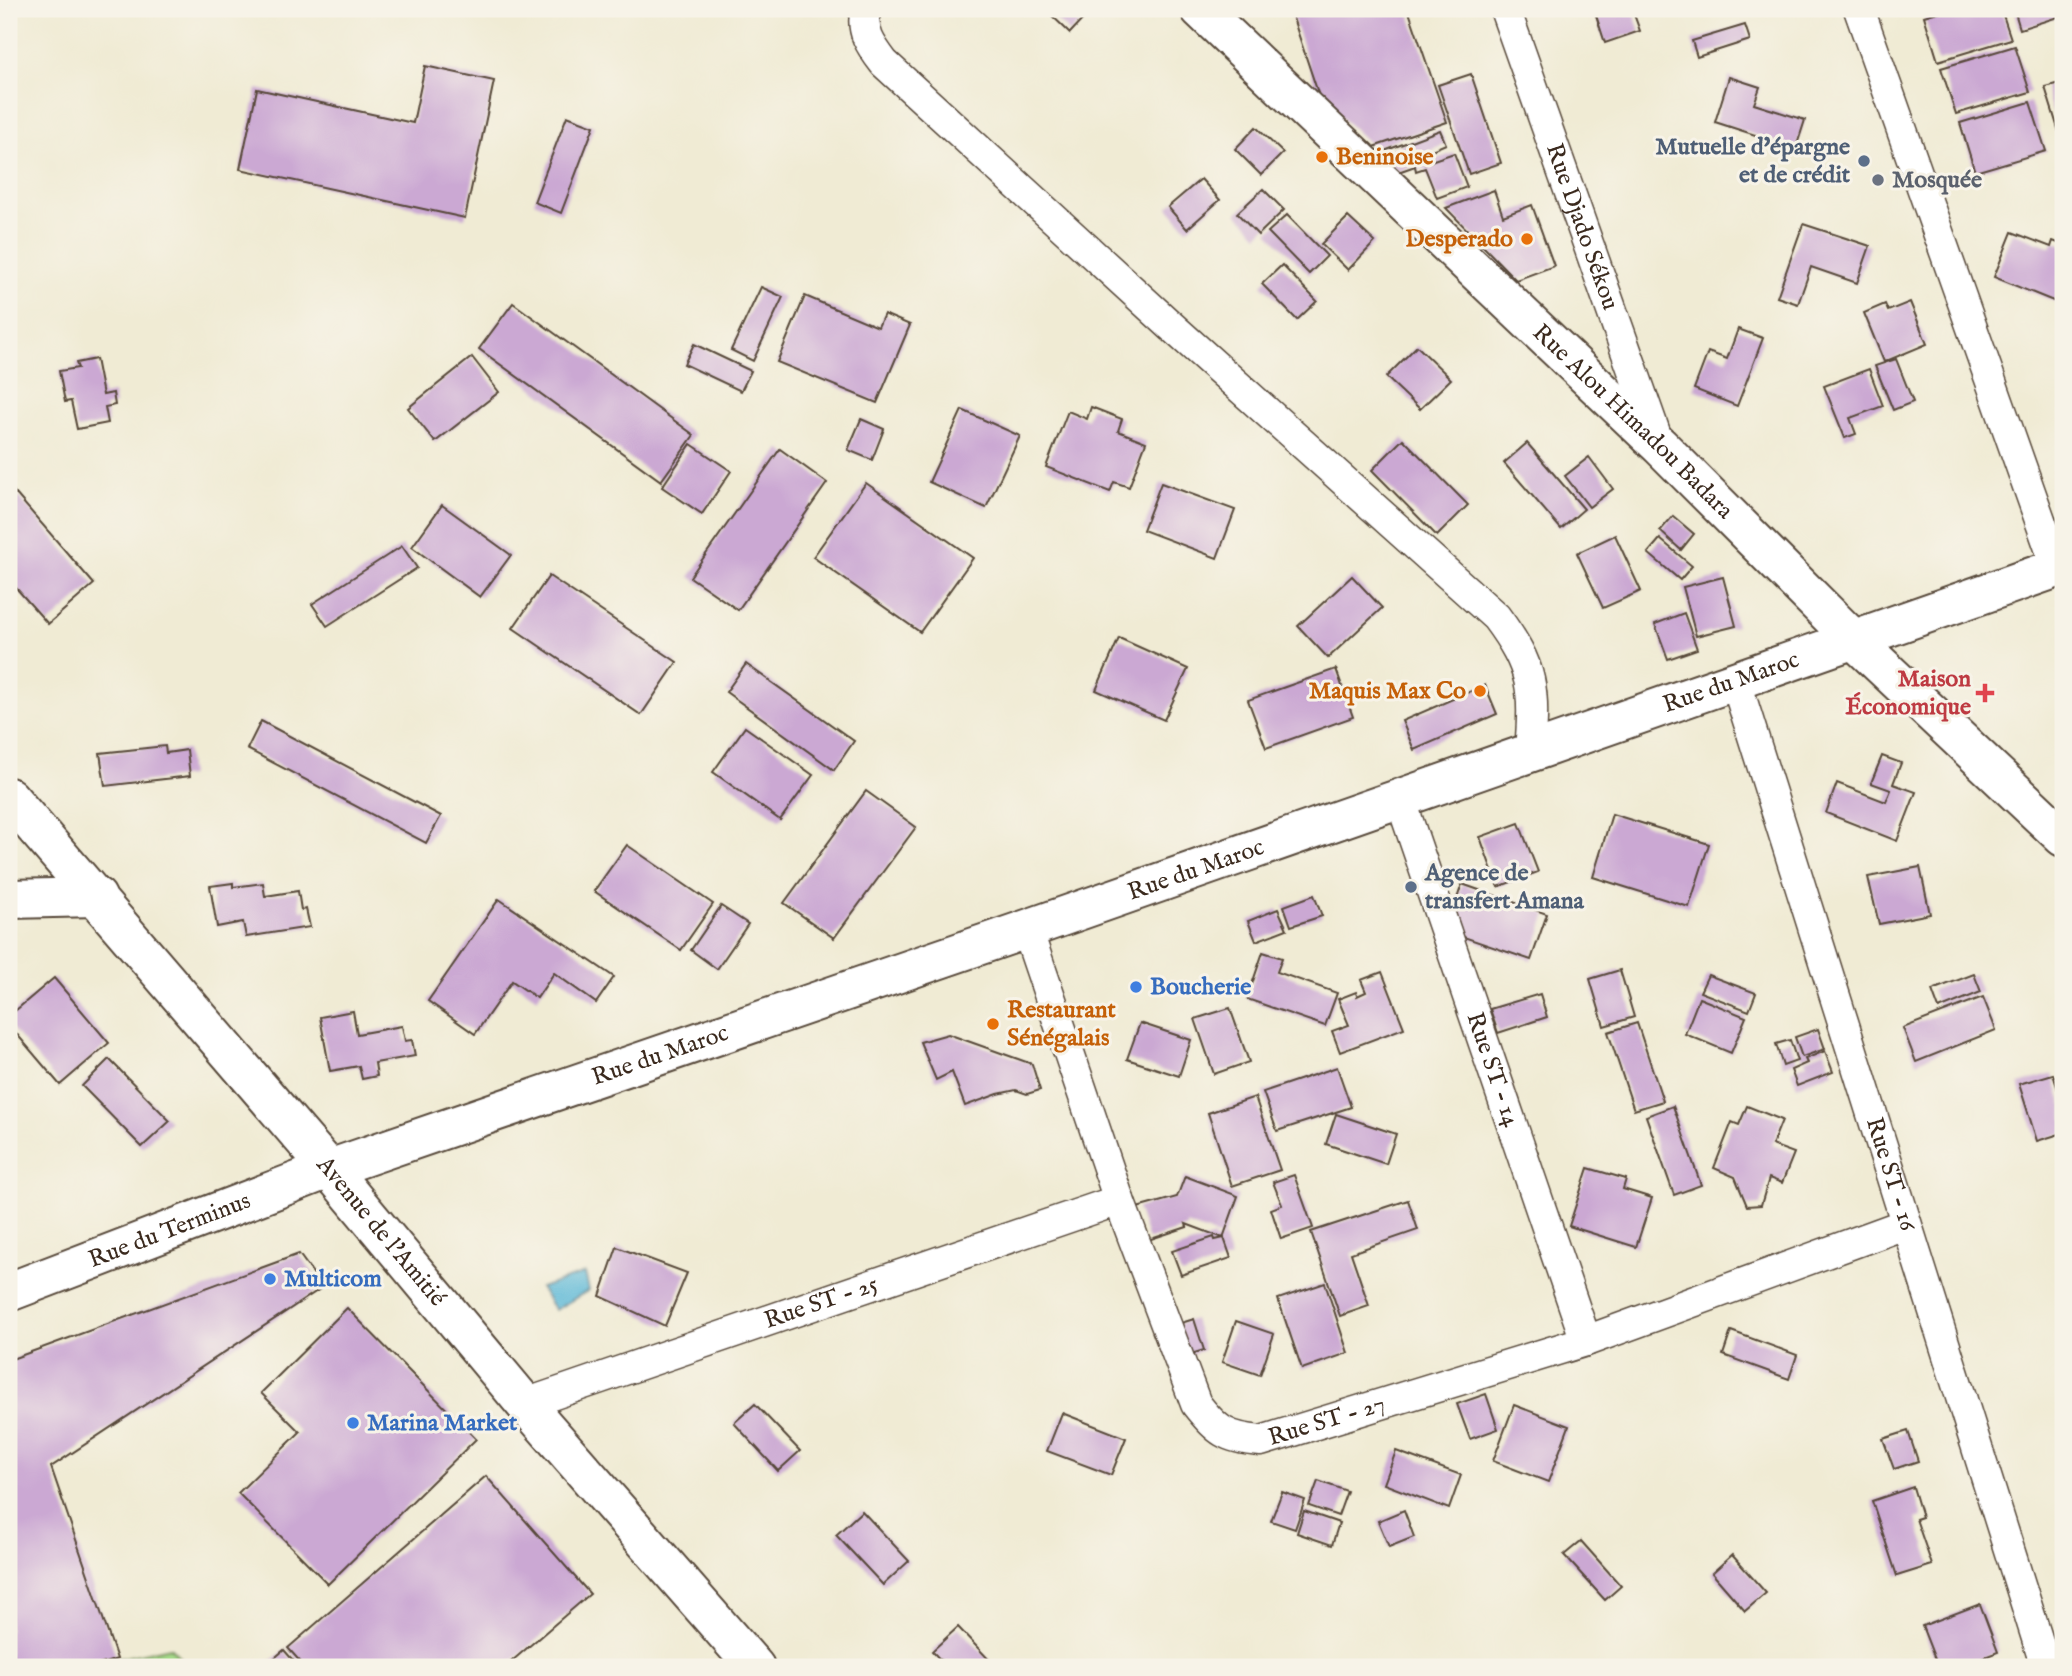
<svg xmlns="http://www.w3.org/2000/svg" width="2072" height="1676" viewBox="0 0 2072 1676" font-family="'IM FELL English',serif">
<style>
.green{fill:#a7dc8c;stroke:#718355;stroke-width:2}
.water{fill:#59b7d7;stroke:#4a707a;stroke-width:2}
.building{fill:#cba8d3}
.lines{fill:none;stroke-linecap:round;stroke-linejoin:round}
.street-casing{stroke:#564739;stroke-width:33}
.secondary-casing{stroke:#564739;stroke-width:42}
.primary-casing{stroke:#564739;stroke-width:42}
.street{stroke:#fff;stroke-width:30}
.secondary{stroke:#fff;stroke-width:38}
.primary{stroke:#fff;stroke-width:38}
.food-dot{fill:#e8710a;stroke:#f7f3e8;stroke-width:2.5}
.service-dot{fill:#5c6f8a;stroke:#f7f3e8;stroke-width:2.5}
.worship-dot{fill:#6b7280;stroke:#f7f3e8;stroke-width:2.5}
.health-dot{fill:#e0444e;stroke:#f7f3e8;stroke-width:2.5}
.shop-dot{fill:#3f7fe0;stroke:#f7f3e8;stroke-width:2.5}
.labels{text-anchor:middle;dominant-baseline:central;stroke-width:6;stroke-linejoin:round;paint-order:stroke}
.service-label{font-size:24px;font-weight:bold;fill:#4e5e75;stroke:#f7f3e8;text-anchor:end}
.food-label{font-size:24px;font-weight:bold;fill:#c56008;stroke:#f7f3e8;text-anchor:start}
.worship-label{font-size:24px;font-weight:bold;fill:#5b616d;stroke:#f7f3e8;text-anchor:start}
.street-label{font-size:24px;fill:#3b2a1e;stroke:#f7f3e8}
.health-label{font-size:24px;font-weight:bold;fill:#be3a42;stroke:#f7f3e8;text-anchor:end}
.shop-label{font-size:24px;font-weight:bold;fill:#366cbe;stroke:#f7f3e8;text-anchor:start}
</style>
<rect width="100%" height="100%" fill="#f7f3e8"/>
<filter id="ink" filterUnits="userSpaceOnUse"><feTurbulence type="fractalNoise" baseFrequency=".0143" numOctaves="2"/><feDisplacementMap in="SourceGraphic" scale="14" xChannelSelector="R" yChannelSelector="G"/><feConvolveMatrix kernelMatrix="1 2 1 2 8 2 1 2 1" color-interpolation-filters="sRGB"/></filter>
<filter id="wash" filterUnits="userSpaceOnUse"><feTurbulence type="fractalNoise" baseFrequency=".00686" numOctaves="4" result="noise"/><feDisplacementMap in="SourceGraphic" scale="28" xChannelSelector="R" yChannelSelector="G"/><feGaussianBlur stdDeviation="1.57" result="paint"/><feColorMatrix in="noise" values="0 0 0 0 0 0 0 0 0 0 0 0 0 0 0 0 0 1.4 0 .05"/><feComposite in="paint" operator="in"/></filter>
<g filter="url(#wash)">
<rect width="100%" height="100%" fill="#f0ebd4"/>
<polygon class="green" points="170,1647 189,1667 93,1667 117,1659"/>
<polygon class="water" points="585,1273 589,1290 555,1310 540,1288"/>
<g id="blocks">
<g class="building">
<polygon points="1045,9 1079,9 1085,17 1070,33"/>
<polygon points="1290,9 1408,9 1447,122 1373,147 1319,96"/>
<polygon points="1594,9 1632,9 1640,31 1605,43"/>
<polygon points="1948,9 2001,9 2011,39 1938,61 1924,16"/>
<polygon points="2014,9 2059,9 2061,16 2020,29"/>
<polygon points="1745,25 1750,40 1697,57 1692,41"/>
<polygon points="2015,46 2030,92 1956,114 1941,68"/>
<polygon points="425,66 494,81 465,218 240,169 257,89 413,123"/>
<polygon points="1471,74 1501,163 1469,174 1438,85"/>
<polygon points="1729,77 1760,87 1754,104 1805,120 1796,148 1715,122"/>
<polygon points="2063,82 2063,145 2045,87"/>
<polygon points="2030,102 2046,151 1975,172 1960,123"/>
<polygon points="567,116 594,126 561,213 534,202"/>
<polygon points="1256,127 1283,153 1261,175 1235,149"/>
<polygon points="1440,130 1446,144 1422,154 1425,163 1454,153 1467,187 1437,198 1425,168 1416,171 1415,166 1398,172 1379,153"/>
<polygon points="1201,179 1220,200 1187,229 1168,207"/>
<polygon points="1263,189 1284,210 1258,235 1237,213"/>
<polygon points="1494,190 1503,216 1532,205 1554,266 1516,280 1446,208"/>
<polygon points="1287,215 1327,256 1309,274 1268,232"/>
<polygon points="1348,217 1375,242 1348,270 1321,244"/>
<polygon points="1803,224 1870,246 1857,283 1811,267 1798,304 1777,297"/>
<polygon points="2012,232 2051,247 2053,241 2063,245 2063,305 1994,277"/>
<polygon points="1282,265 1317,301 1297,320 1262,284"/>
<polygon points="761,287 783,297 753,361 731,350"/>
<polygon points="805,296 878,327 884,314 910,325 877,403 777,362"/>
<polygon points="1910,302 1927,344 1884,362 1864,313 1885,304 1888,311"/>
<polygon points="513,303 694,435 661,481 479,349"/>
<polygon points="1738,329 1763,338 1737,406 1694,389 1708,352 1727,359"/>
<polygon points="694,344 751,371 741,391 684,364"/>
<polygon points="1417,346 1451,379 1420,409 1386,377"/>
<polygon points="472,357 499,392 435,442 408,408"/>
<polygon points="96,359 103,395 113,393 115,405 105,407 108,423 77,429 71,401 65,402 59,371 78,368 76,363"/>
<polygon points="1896,359 1913,402 1893,410 1875,366"/>
<polygon points="1869,369 1883,406 1850,418 1856,434 1845,438 1824,386"/>
<polygon points="1091,407 1122,419 1118,431 1146,442 1129,487 1114,482 1110,492 1046,467 1068,411 1087,419"/>
<polygon points="962,410 1020,436 986,508 929,482"/>
<polygon points="861,419 884,429 872,460 848,450"/>
<polygon points="1403,439 1468,505 1437,536 1372,470"/>
<polygon points="1527,443 1584,509 1561,529 1504,463"/>
<polygon points="691,444 731,471 702,514 662,487"/>
<polygon points="780,449 827,483 738,610 690,577"/>
<polygon points="1589,457 1613,489 1589,507 1565,476"/>
<polygon points="866,483 973,558 920,632 813,557"/>
<polygon points="1161,483 1235,510 1217,558 1143,530"/>
<polygon points="9,486 94,584 48,624 9,580"/>
<polygon points="442,505 511,555 480,597 412,547"/>
<polygon points="1673,516 1694,534 1681,550 1660,531"/>
<polygon points="1615,535 1641,591 1603,608 1577,553"/>
<polygon points="1660,539 1692,566 1680,580 1648,553"/>
<polygon points="402,546 417,568 327,626 312,604"/>
<polygon points="549,576 677,662 641,715 513,628"/>
<polygon points="1352,576 1382,608 1328,658 1298,626"/>
<polygon points="1723,577 1736,626 1696,636 1683,587"/>
<polygon points="1684,613 1697,649 1668,659 1655,624"/>
<polygon points="1119,638 1188,669 1164,720 1096,690"/>
<polygon points="746,664 854,741 834,770 726,692"/>
<polygon points="1336,669 1353,717 1266,748 1248,700"/>
<polygon points="1485,685 1497,714 1414,750 1402,721"/>
<polygon points="261,721 441,816 426,843 247,749"/>
<polygon points="745,727 813,775 780,820 713,772"/>
<polygon points="165,746 166,753 187,750 190,776 105,786 100,753"/>
<polygon points="1882,756 1901,763 1893,784 1916,792 1897,841 1826,813 1837,783 1886,802 1891,790 1871,783"/>
<polygon points="866,791 916,827 834,938 784,903"/>
<polygon points="1612,814 1709,844 1689,907 1593,877"/>
<polygon points="1519,823 1538,872 1498,887 1480,837"/>
<polygon points="627,845 713,904 681,950 594,891"/>
<polygon points="1920,867 1930,914 1879,924 1868,877"/>
<polygon points="233,883 233,887 263,883 265,896 298,891 301,910 306,909 310,927 246,937 243,922 217,927 210,886"/>
<polygon points="1462,884 1547,914 1531,960 1446,931"/>
<polygon points="1314,895 1322,916 1291,926 1284,906"/>
<polygon points="499,899 614,977 596,1003 554,973 537,998 512,981 475,1034 428,1001"/>
<polygon points="721,906 748,924 717,969 691,950"/>
<polygon points="1278,909 1287,929 1256,941 1248,921"/>
<polygon points="1263,952 1282,958 1277,972 1337,993 1325,1026 1247,999"/>
<polygon points="1620,970 1634,1017 1604,1026 1590,979"/>
<polygon points="1382,972 1404,1028 1340,1052 1332,1031 1349,1025 1338,999 1356,992 1357,996 1366,992 1361,980"/>
<polygon points="1974,974 1981,992 1939,1009 1932,990"/>
<polygon points="1708,975 1756,993 1749,1011 1700,992"/>
<polygon points="54,978 109,1043 60,1085 9,1025 9,1016"/>
<polygon points="1540,994 1547,1017 1498,1033 1490,1009"/>
<polygon points="1983,997 1996,1030 1916,1062 1903,1028"/>
<polygon points="1699,998 1746,1017 1731,1053 1685,1034"/>
<polygon points="1230,1008 1249,1062 1214,1074 1195,1019"/>
<polygon points="353,1011 357,1034 402,1026 405,1041 412,1040 415,1056 375,1063 377,1076 362,1079 359,1066 330,1071 320,1017"/>
<polygon points="1140,1023 1191,1040 1179,1076 1127,1059"/>
<polygon points="1637,1023 1663,1101 1634,1110 1608,1032"/>
<polygon points="1818,1029 1825,1049 1802,1057 1795,1037"/>
<polygon points="948,1034 1032,1064 1040,1090 1027,1094 1016,1090 998,1094 965,1106 952,1072 936,1080 920,1042"/>
<polygon points="1790,1040 1797,1061 1783,1066 1776,1044"/>
<polygon points="1825,1051 1833,1072 1797,1086 1791,1070 1807,1063 1805,1059"/>
<polygon points="109,1059 170,1121 142,1147 82,1086"/>
<polygon points="1337,1067 1351,1107 1277,1131 1263,1092"/>
<polygon points="2053,1074 2063,1106 2063,1133 2037,1141 2019,1084"/>
<polygon points="1255,1097 1280,1170 1232,1186 1208,1113"/>
<polygon points="1673,1106 1701,1185 1674,1195 1646,1116"/>
<polygon points="1747,1106 1782,1120 1772,1145 1794,1153 1782,1183 1769,1178 1761,1205 1747,1206 1735,1177 1714,1168 1732,1122 1739,1125"/>
<polygon points="1336,1114 1396,1134 1386,1164 1326,1144"/>
<polygon points="1588,1168 1626,1179 1623,1189 1652,1198 1636,1247 1569,1226"/>
<polygon points="1294,1175 1313,1228 1281,1239 1271,1209 1282,1205 1273,1182"/>
<polygon points="1185,1176 1238,1196 1223,1238 1186,1224 1187,1227 1148,1240 1137,1208 1177,1197"/>
<polygon points="1408,1200 1418,1230 1351,1253 1369,1306 1340,1316 1311,1232"/>
<polygon points="1214,1237 1215,1240 1224,1238 1231,1258 1181,1275 1172,1251"/>
<polygon points="617,1247 687,1273 665,1326 600,1296"/>
<polygon points="299,1254 323,1287 51,1467 117,1659 93,1667 9,1667 9,1360"/>
<polygon points="1325,1283 1348,1353 1302,1369 1278,1299"/>
<polygon points="347,1308 476,1439 328,1584 238,1493 300,1432 261,1393"/>
<polygon points="1194,1319 1204,1350 1188,1355 1178,1324"/>
<polygon points="1236,1321 1274,1334 1260,1375 1222,1362"/>
<polygon points="1731,1331 1797,1355 1789,1379 1723,1355"/>
<polygon points="1486,1394 1498,1429 1470,1439 1457,1404"/>
<polygon points="755,1404 800,1451 778,1471 734,1423"/>
<polygon points="1514,1405 1569,1426 1548,1482 1493,1461"/>
<polygon points="1062,1413 1126,1438 1111,1475 1047,1451"/>
<polygon points="1908,1431 1918,1461 1894,1469 1883,1439"/>
<polygon points="1396,1451 1461,1475 1449,1509 1384,1484"/>
<polygon points="486,1476 590,1594 505,1667 305,1667 288,1648"/>
<polygon points="1318,1481 1347,1491 1338,1516 1309,1506"/>
<polygon points="1913,1487 1922,1517 1916,1519 1932,1565 1897,1576 1872,1501"/>
<polygon points="1282,1492 1305,1500 1295,1529 1271,1521"/>
<polygon points="1404,1510 1414,1537 1389,1547 1378,1521"/>
<polygon points="862,1511 909,1561 883,1585 836,1535"/>
<polygon points="1304,1511 1339,1523 1332,1545 1297,1533"/>
<polygon points="1581,1541 1621,1586 1605,1600 1564,1555"/>
<polygon points="1732,1555 1766,1593 1745,1611 1712,1573"/>
<polygon points="1980,1604 1998,1652 1958,1667 1938,1667 1922,1626"/>
<polygon points="958,1627 996,1667 947,1667 932,1651"/>
<polygon points="284,1650 299,1667 264,1667"/>
</g>
</g>
</g>
<g filter="url(#ink)">
<use href="#blocks" fill-opacity="0" stroke="#564739" stroke-width="2"/>
<g class="lines">
<defs>
<g id="street">
<path d="M866,9C860,31 871,46 884,63L1170,325L1496,617C1534,668 1535,689 1530,752"/>
<path id="s1" d="M1505,9L1659,444"/>
<polyline points="1859,9 2057,568"/>
<path id="s2" d="M1736,682L2046,1667"/>
<path id="s3" d="M1400,798L1586,1341"/>
<path id="s4" d="M1027,929L1119,1200L1196,1404C1217,1431 1226,1438 1261,1441L1586,1341L1905,1224"/>
<path id="s5" d="M525,1404L1119,1200"/>
</g>
<g id="secondary">
<path id="s6" d="M1200,9L1660,446L1852,638L2063,837"/>
<polyline points="9,899 97,897"/>
<path id="s7" d="M9,1292L329,1169L1027,929L2063,566"/>
</g>
<g id="primary">
<path id="s8" d="M9,797L329,1169L525,1404L755,1667"/>
</g>
</defs>
<use href="#street" class="street-casing"/>
<use href="#secondary" class="secondary-casing"/>
<use href="#primary" class="primary-casing"/>
<use href="#street" class="street"/>
<use href="#secondary" class="secondary"/>
<use href="#primary" class="primary"/>
</g>
</g>
<g class="food-dot">
<circle cx="1322" cy="157" r="7"/>
<circle cx="1527" cy="239" r="7"/>
<circle cx="1480" cy="691" r="7"/>
<circle cx="993" cy="1024" r="7"/>
</g>
<g class="service-dot">
<circle cx="1864" cy="161" r="7"/>
<circle cx="1411" cy="887" r="7"/>
</g>
<circle class="worship-dot" cx="1878" cy="180" r="7"/>
<path class="health-dot" d="M1981.5 682.5h7v7h7v7h-7v7h-7v-7h-7v-7h7z"/>
<g class="shop-dot">
<circle cx="1136" cy="987" r="7"/>
<circle cx="270" cy="1279" r="7"/>
<circle cx="353" cy="1423" r="7"/>
</g>
<g class="labels">
<g class="service-label">
<text x="1850" y="147">Mutuelle d'épargne<tspan x="1850" dy="28">et de crédit</tspan></text>
<text x="1425" y="873" text-anchor="start">Agence de<tspan x="1425" dy="28">transfert Amana</tspan></text>
</g>
<g class="food-label">
<text x="1336" y="157">Beninoise</text>
<text x="1513" y="239" text-anchor="end">Desperado</text>
<text x="1466" y="691" text-anchor="end">Maquis Max Co</text>
<text x="1007" y="1010">Restaurant<tspan x="1007" dy="28">Sénégalais</tspan></text>
</g>
<g class="worship-label">
<text x="1892" y="180">Mosquée</text>
</g>
<g class="street-label">
<text stroke="none"><textPath href="#s1" startOffset="231">Rue Djado Sékou</textPath></text>
<text stroke="none"><textPath href="#s6" startOffset="598">Rue Alou Himadou Badara</textPath></text>
<text stroke="none"><textPath href="#s7" startOffset="1827">Rue du Maroc</textPath></text>
<text stroke="none"><textPath href="#s7" startOffset="1260">Rue du Maroc</textPath></text>
<text stroke="none"><textPath href="#s7" startOffset="693">Rue du Maroc</textPath></text>
<text stroke="none"><textPath href="#s3" startOffset="287">Rue ST - 14</textPath></text>
<text stroke="none"><textPath href="#s2" startOffset="516">Rue ST - 16</textPath></text>
<text stroke="none"><textPath href="#s7" startOffset="172">Rue du Terminus</textPath></text>
<text stroke="none"><textPath href="#s8" startOffset="572">Avenue de l'Amitié</textPath></text>
<text stroke="none"><textPath href="#s5" startOffset="313">Rue ST - 25</textPath></text>
<text stroke="none"><textPath href="#s4" startOffset="651">Rue ST - 27</textPath></text>
</g>
<g class="health-label">
<text x="1971" y="679">Maison<tspan x="1971" dy="28">Économique</tspan></text>
</g>
<g class="shop-label">
<text x="1150" y="987">Boucherie</text>
<text x="284" y="1279">Multicom</text>
<text x="367" y="1423">Marina Market</text>
</g>
</g>
<rect width="2072" height="1676" fill="none" stroke="#f7f3e8" stroke-width="35"/>
</svg>
